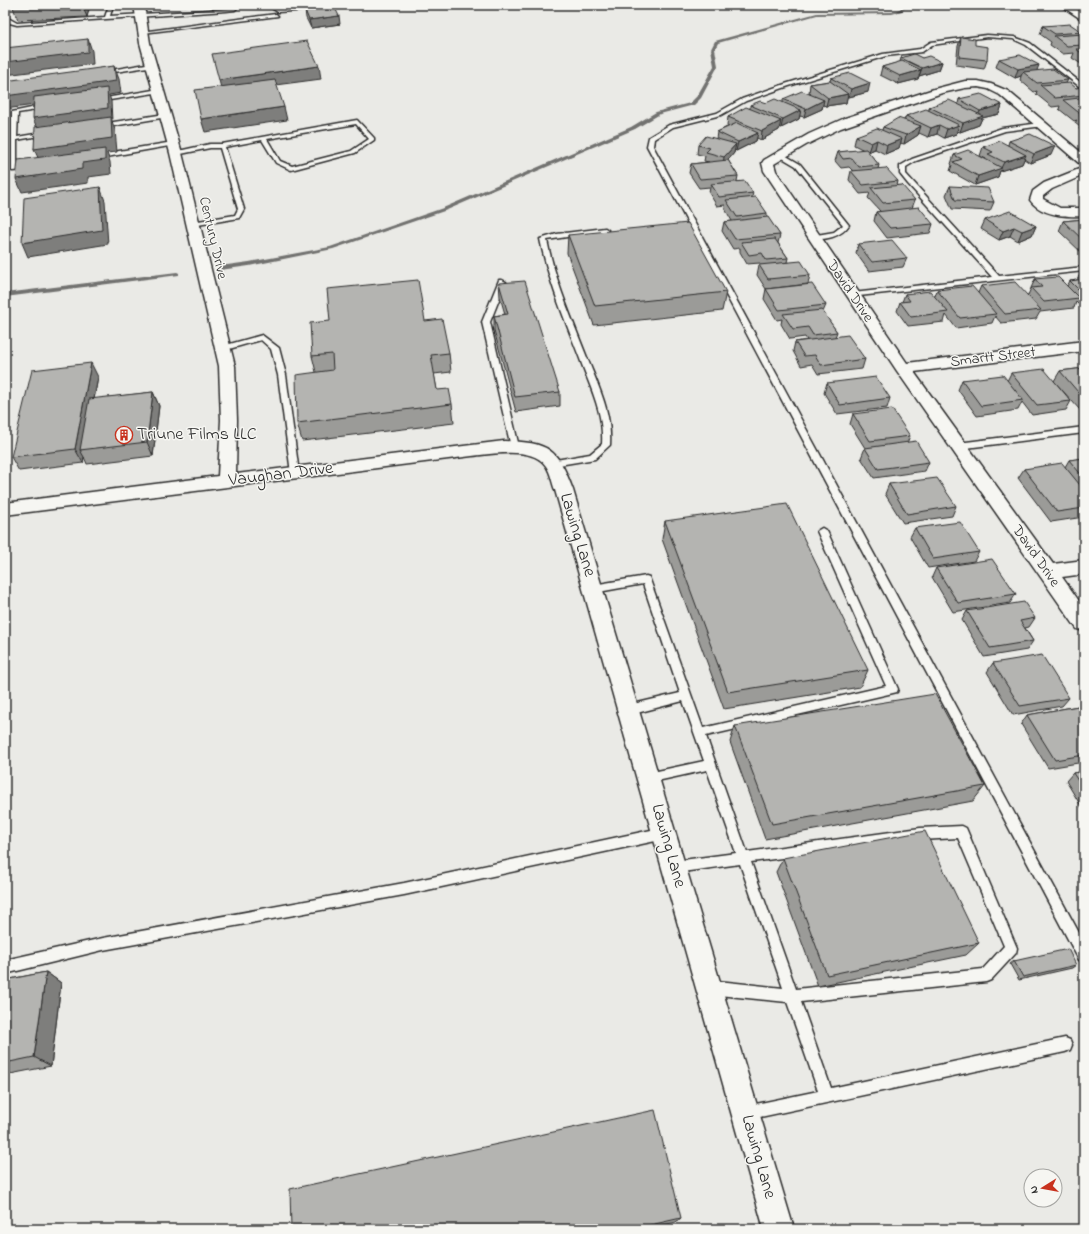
<svg xmlns="http://www.w3.org/2000/svg" width="1089" height="1234" viewBox="0 0 1089 1234" font-family="'Indie Flower',sans-serif">
<style>
.lines{fill:none;stroke-linecap:round;stroke-linejoin:round}
.stream{fill:#727270;fill-rule:evenodd}
.lane-casing{stroke:#2b2b2b;stroke-width:3}
.street-casing{stroke:#2b2b2b;stroke-width:3}
.lane{fill:#f6f6f2;fill-rule:evenodd}
.street{fill:#f6f6f2;fill-rule:evenodd}
.wall{fill:#9b9b98;stroke:#2b2b2b}
.shaded-wall{fill:#7e7e7c;stroke:#2b2b2b}
.building{fill:#b4b4b1;stroke:#2b2b2b}
.labels{text-anchor:middle;dominant-baseline:central;stroke-width:3;stroke-linejoin:round;paint-order:stroke}
.far-street-label{font-size:15px;fill:#2b2b2b;stroke:#f6f6f2}
.poi-label{font-size:18px;fill:#2b2b2b;stroke:#f6f6f2;text-anchor:start}
.street-label{font-size:18px;fill:#2b2b2b;stroke:#f6f6f2}
</style>
<rect width="100%" height="100%" fill="#eaeae6"/>
<filter id="ink" filterUnits="userSpaceOnUse"><feTurbulence type="fractalNoise" baseFrequency=".025" numOctaves="2"/><feDisplacementMap in="SourceGraphic" scale="8" xChannelSelector="R" yChannelSelector="G"/><feConvolveMatrix kernelMatrix="1 2 1 2 8 2 1 2 1" color-interpolation-filters="sRGB"/></filter>
<g filter="url(#ink)">
<g class="lines">
<g class="stream">
<polygon points="903,5 907,5 902,11 892,14 817,15 718,43 715,49 718,66 701,98 694,105 660,114 635,129 447,210 333,249 249,266 220,270 217,268 220,266 249,262 330,247 443,208 631,127 656,112 690,103 697,96 714,66 711,49 715,41 817,13 892,12 900,9"/>
<polygon points="177,272 179,273 179,275 5,297 5,293"/>
</g>
<defs>
<g id="lane">
<path d="M6,5H10L8,18L17,23L105,17L109,5H113L110,16L226,9C232,8 235,5 240,5L235,10L226,11L17,25L6,22L5,20Z"/>
<polygon points="276,14 278,16 143,33 141,32"/>
<polygon points="987,35 1014,37 1030,43 1084,85 1084,90 1026,45 1013,39 987,37 932,45 922,52 886,56 789,86 746,101 721,115 673,127 654,139 653,146 1084,942 1084,961 1079,960 647,146 649,137 669,125 717,113 742,99 785,84 883,54 920,49 931,42"/>
<polygon points="152,63 154,64 154,66 102,74 99,72"/>
<polygon points="159,89 161,90 161,92 97,102 94,100"/>
<polygon points="46,105 48,106 48,108 18,113 17,137 47,132 50,134 17,140 17,168 30,166 33,168 30,170 12,171 12,112"/>
<polygon points="165,114 168,116 167,117 101,128 98,126 101,124"/>
<path d="M357,120L374,138V140L355,153L291,170L276,163L262,140L225,147L244,209L239,218L192,226L189,224L192,222L235,215L238,209L220,148H210L176,155L174,154V152L210,144H222ZM356,124L369,139L351,151L292,166L280,161L267,139Z"/>
<polygon points="1041,123 1044,125 1043,126 1005,131 916,161 906,167 906,174 999,276 1084,267 1084,271 850,297 849,295 853,293 992,277 908,184 900,174 900,166 912,159 1002,128"/>
<polygon points="173,142 176,144 175,145 95,159 92,157 95,155"/>
<path d="M779,154H783L800,164L848,224L849,225C841,237 825,241 811,238V236L834,232L843,225L796,166L779,156Z"/>
<path d="M605,228L608,230L607,231L547,240C555,281 573,321 588,360C599,388 612,413 610,445L595,459L553,466L550,465L549,463L550,461L590,454L602,444C604,413 590,387 580,359C565,320 548,280 540,239L557,234Z"/>
<polygon points="499,280 502,280 506,282 490,322 519,447 515,450 511,447 482,322"/>
<polygon points="262,335 279,348 286,375 299,473 295,476 291,473 278,375 271,349 261,340 222,351 218,349 219,347"/>
<polygon points="1084,427 1084,433 958,449 954,446 958,443"/>
<path d="M822,528L827,531L898,689L897,692L893,693L706,736L747,852L920,828L962,826L966,828L1017,948L1016,953L991,980L986,982L801,1002L831,1088L1065,1038L1070,1040L1072,1045L1070,1050L1065,1052L746,1120L741,1118L739,1113L741,1108L746,1106L818,1091L787,1002L709,994L704,992L702,987L704,982L709,980L783,988L740,864L675,873L671,871L669,867L671,863L675,861L736,853L707,770L648,783L644,782L642,778L644,774L648,773L704,761L683,701L629,715L625,713L624,710L625,707L629,705L680,693L643,584L593,593L590,592L588,589L590,586L593,585L646,576L649,577L703,728L886,686L817,531ZM958,838L1004,946L983,969L796,989L751,862L920,840Z"/>
<polygon points="665,827 669,829 671,833 669,837 665,839 404,895 103,950 5,974 5,960 103,938 404,883"/>
</g>
<g id="street">
<path d="M134,5H144L150,43L182,153L235,366L237,420L236,474L504,441C549,442 558,449 573,490L794,1229H764L555,490C552,483 551,473 546,466C533,446 493,454 472,456L5,515V503L218,476L221,420L219,366L170,153L140,43Z"/>
<polygon points="296,5 346,5 341,8 278,12 273,9 278,6"/>
<polygon points="1060,5 1071,5 1084,14 1084,21"/>
<polygon points="965,81 978,81 991,84 1008,91 1084,155 1084,165 1080,164 1000,95 988,89 978,87 965,88 942,93 841,128 806,145 774,164 776,171 907,363 1084,341 1084,351 914,372 1053,564 1084,560 1084,574 1062,577 1084,608 1084,631 1077,629 897,371 764,171 762,163 764,160 809,134 845,118 934,89"/>
<path d="M1084,167V175L1052,189L1043,196V199L1060,208H1084V216C1067,217 1041,216 1030,200L1033,191L1044,183Z"/>
</g>
</defs>
<use href="#lane" class="lane-casing"/>
<use href="#street" class="street-casing"/>
<use href="#lane" class="lane"/>
<use href="#street" class="street"/>
</g>
<g class="wall">
<polygon points="12,5 90,5 87,17 18,20"/>
<polygon points="163,5 197,5 163,7"/>
<polygon points="305,10 340,24 311,28 306,18"/>
<polygon points="1043,26 1082,32 1081,34 1084,34 1084,66 1072,58 1074,53 1063,54 1050,45 1051,42 1040,34"/>
<polygon points="961,37 975,45 987,60 984,69 956,65 958,46"/>
<polygon points="901,58 922,58 942,62 939,70 919,76 918,79 898,84 880,75 882,67 900,62"/>
<polygon points="999,59 1068,80 1066,83 1076,88 1084,87 1084,133 1079,129 1080,127 1075,123 1077,120 1074,121 1059,109 1060,106 1052,107 1036,94 1037,91 1034,92 1020,80 1021,76 1015,78 996,67"/>
<polygon points="831,78 868,92 849,97 847,97 846,103 826,106 823,105 822,109 804,117 800,116 799,119 781,128 779,127 779,130 761,140 757,138 756,141 736,151 735,150 734,153 728,160 738,176 737,181 753,193 752,197 767,213 767,217 780,235 778,243 788,258 787,262 810,275 808,284 766,289 757,275 759,265 761,265 760,263 747,264 740,252 740,248 733,249 722,231 724,222 732,221 725,209 725,205 717,206 709,193 710,187 699,188 689,173 691,164 709,162 704,161 705,156 697,154 698,145 716,139 717,132 729,126 727,125 728,117 750,109 750,105 766,103 783,103 783,99 811,94 809,93 810,84 830,81"/>
<polygon points="959,99 1002,105 999,114 982,118 979,125 960,132 957,131 956,134 944,138 937,134 928,137 919,133 918,135 904,144 900,143 899,148 885,154 875,149 868,152 879,165 878,169 898,181 897,186 915,200 912,208 933,224 930,233 887,238 874,221 876,212 880,211 868,198 870,193 860,194 849,180 851,171 853,171 849,167 841,168 835,161 838,152 864,150 854,145 856,136 882,130 883,127 904,120 906,116 929,110 929,107 958,104"/>
<polygon points="1009,141 1051,155 1030,163 1024,159 1022,164 1000,171 998,177 975,185 950,171 952,165 951,164 954,155 986,159 980,156 983,147 1008,145"/>
<polygon points="950,186 994,202 990,211 952,209 946,195"/>
<polygon points="1084,219 1084,255 1059,231 1063,221"/>
<polygon points="985,220 1036,226 1032,235 1018,241 1010,236 999,240 981,229"/>
<polygon points="568,235 726,292 722,311 594,325 567,253"/>
<polygon points="858,244 907,258 903,267 869,271 856,253"/>
<polygon points="1082,271 1084,271 1084,310 1076,302 1074,308 1040,312 1036,319 1001,323 995,316 992,323 956,328 946,315 944,322 908,326 897,311 900,302 902,302 905,294 935,296 937,290 978,293 981,286 1028,295 1035,279 1067,286 1070,281 1077,280"/>
<polygon points="499,283 560,392 560,406 516,412 494,330 494,316 505,314 500,297"/>
<polygon points="766,289 826,305 823,312 837,332 835,337 865,359 862,369 818,374 812,364 801,366 793,351 795,342 807,340 805,337 790,339 781,324 782,319 777,320 764,299"/>
<polygon points="425,321 449,353 451,372 434,374 437,390 452,404 454,423 302,441 297,423 316,372 312,356"/>
<polygon points="1084,368 1084,410 1080,410 1054,381 1060,371"/>
<polygon points="1011,373 1071,401 1066,410 1032,415 1022,402 1018,410 977,416 958,390 962,380 1007,381"/>
<polygon points="98,377 94,399 153,392 159,406 153,456 87,464 84,457 83,463 19,471 11,457"/>
<polygon points="827,383 890,398 887,408 837,414 824,393"/>
<polygon points="853,414 910,436 907,443 929,462 925,471 874,478 861,458 865,448 850,424"/>
<polygon points="1084,458 1084,517 1051,522 1018,478 1024,469 1065,467 1069,460"/>
<polygon points="889,484 956,506 952,516 903,523 885,494"/>
<polygon points="665,521 868,670 860,687 724,709 662,539"/>
<polygon points="915,528 979,552 974,561 928,568 910,537"/>
<polygon points="936,568 1016,594 1010,603 953,612 932,577"/>
<polygon points="967,611 1035,618 1029,627 1025,628 1033,641 1027,650 984,657 962,620"/>
<polygon points="993,663 1069,698 1062,706 1013,715 987,672"/>
<polygon points="1084,705 1084,762 1048,768 1021,724 1027,715"/>
<polygon points="735,726 985,786 973,801 765,839 730,742"/>
<polygon points="1084,771 1084,811 1066,781 1073,773"/>
<polygon points="783,858 979,943 966,955 818,986 776,872"/>
<polygon points="1014,961 1076,965 1072,968 1019,980 1010,964"/>
<polygon points="46,972 61,983 51,1066 5,1075 5,980"/>
<polygon points="681,1218 676,1222 645,1229 291,1229"/>
</g>
<g class="shaded-wall">
<polygon points="82,5 90,5 87,17"/>
<polygon points="339,16 340,24 311,28 309,20"/>
<polygon points="88,39 92,51 93,64 5,75 5,62"/>
<polygon points="942,62 939,70 919,76 922,68"/>
<polygon points="1039,65 1036,73 1023,72 1021,76 1015,78 1018,69"/>
<polygon points="114,66 119,79 121,93 109,95 111,101 112,121 115,130 117,152 107,153 110,162 111,174 88,177 88,183 22,192 16,179 40,162 34,149 38,131 33,118 107,95 5,109 5,96"/>
<polygon points="319,66 321,79 222,92 219,80"/>
<polygon points="921,70 918,79 898,84 900,76"/>
<polygon points="870,83 868,92 849,97 851,89"/>
<polygon points="848,94 846,103 826,106 828,98"/>
<polygon points="824,100 822,109 804,117 806,109"/>
<polygon points="1002,105 999,114 982,118 979,125 960,132 963,123 977,118 980,111"/>
<polygon points="284,107 287,120 205,132 201,119"/>
<polygon points="801,110 799,119 781,128 783,119"/>
<polygon points="781,121 779,130 761,140 762,131"/>
<polygon points="939,125 937,134 928,137 931,128"/>
<polygon points="959,125 956,134 944,138 947,129"/>
<polygon points="921,126 918,135 904,144 906,135"/>
<polygon points="758,133 756,141 736,151 738,142"/>
<polygon points="902,139 899,148 885,154 887,145"/>
<polygon points="877,140 875,149 868,152 871,143"/>
<polygon points="736,144 734,153 723,166 724,157"/>
<polygon points="1055,146 1051,155 1030,163 1034,154"/>
<polygon points="1026,155 1022,164 1000,171 998,177 975,185 978,176 1001,168 1004,162"/>
<polygon points="100,187 105,201 108,244 28,257 22,243"/>
<polygon points="1036,226 1032,235 1018,241 1022,231"/>
<polygon points="1014,227 1010,236 999,240 1003,231"/>
<polygon points="91,363 98,377 85,449 80,450 84,457 83,463 75,449"/>
<polygon points="153,392 159,406 153,456 147,442"/>
<polygon points="46,972 61,983 51,1066 34,1057"/>
</g>
<g class="building">
<polygon points="334,6 339,16 309,20 305,10"/>
<polygon points="1070,24 1082,32 1055,34 1043,26"/>
<polygon points="1084,34 1084,45 1067,46 1054,36"/>
<polygon points="961,37 975,39 975,45 988,47 987,60 959,57"/>
<polygon points="88,39 88,52 5,62 5,48"/>
<polygon points="307,41 319,66 219,80 212,54"/>
<polygon points="1076,49 1084,49 1084,55"/>
<polygon points="914,54 922,58 929,56 942,62 922,68 901,58"/>
<polygon points="1020,55 1039,65 1018,69 999,59"/>
<polygon points="902,61 921,70 900,76 882,67"/>
<polygon points="114,66 116,81 5,96 5,81"/>
<polygon points="1053,69 1068,80 1037,83 1023,72"/>
<polygon points="850,73 870,83 851,89 831,78"/>
<polygon points="275,80 284,107 201,119 195,90"/>
<polygon points="830,81 848,94 828,98 810,84"/>
<polygon points="1070,83 1076,88 1084,87 1084,95 1055,98 1040,85"/>
<polygon points="107,88 108,108 33,118 34,97"/>
<polygon points="802,91 824,100 806,109 783,99"/>
<polygon points="981,94 1002,105 980,111 959,99"/>
<polygon points="1079,98 1082,101 1084,101 1084,111 1078,112 1063,100"/>
<polygon points="775,99 801,110 783,119 750,105 760,101 766,103"/>
<polygon points="949,100 983,116 963,123 929,107"/>
<polygon points="746,107 781,121 762,131 728,117"/>
<polygon points="926,109 959,125 947,129 939,125 931,128 906,116"/>
<polygon points="1084,114 1084,119 1079,115"/>
<polygon points="111,117 112,138 34,149 35,127"/>
<polygon points="898,118 921,126 906,135 883,127"/>
<polygon points="737,123 758,133 738,142 717,132"/>
<polygon points="877,128 902,139 887,145 877,140 871,143 856,136"/>
<polygon points="1030,134 1055,146 1034,154 1009,141"/>
<polygon points="706,136 736,144 724,157 706,152 710,148 698,145"/>
<polygon points="1000,141 1026,155 1004,162 988,154 993,152 983,147"/>
<polygon points="105,149 105,160 82,163 82,169 16,179 18,160"/>
<polygon points="866,149 879,165 859,167 852,158 843,159 838,152"/>
<polygon points="968,150 1002,168 978,176 953,162 962,159 954,155"/>
<polygon points="728,160 738,176 700,179 691,164"/>
<polygon points="886,168 898,181 863,185 851,171"/>
<polygon points="745,181 753,193 719,197 711,184"/>
<polygon points="902,185 915,200 883,203 871,188"/>
<polygon points="950,186 988,188 994,202 955,200"/>
<polygon points="100,187 102,230 22,243 24,198"/>
<polygon points="756,197 767,213 737,217 726,200"/>
<polygon points="919,207 933,224 890,228 876,212"/>
<polygon points="1010,211 1036,226 1022,231 1014,227 1003,231 985,220"/>
<polygon points="768,217 780,235 735,239 724,222"/>
<polygon points="1084,219 1084,241 1063,221"/>
<polygon points="688,223 726,292 595,306 568,235"/>
<polygon points="775,239 788,258 766,260 762,253 749,255 741,242"/>
<polygon points="892,240 907,258 872,262 858,244"/>
<polygon points="801,261 810,275 768,279 759,265"/>
<polygon points="1058,277 1079,298 1044,302 1031,288 1042,287 1035,279"/>
<polygon points="1084,279 1084,295 1070,281"/>
<polygon points="418,280 425,321 442,319 449,353 431,355 437,390 449,389 452,404 297,423 296,375 333,370 332,354 312,356 310,323 330,321 327,289"/>
<polygon points="525,281 560,392 515,397 494,316 508,314 499,283"/>
<polygon points="1015,282 1041,310 1005,314 981,286"/>
<polygon points="812,284 826,305 779,310 766,289"/>
<polygon points="972,286 996,314 960,318 937,290"/>
<polygon points="930,291 948,312 911,317 900,302 910,301 905,294"/>
<polygon points="822,310 837,332 813,335 808,327 793,329 783,314"/>
<polygon points="848,335 865,359 821,365 815,355 804,356 795,342"/>
<polygon points="91,363 75,449 11,457 32,370"/>
<polygon points="1084,368 1084,399 1060,371"/>
<polygon points="1044,369 1071,401 1037,405 1011,373"/>
<polygon points="1003,375 1023,400 981,406 962,380"/>
<polygon points="876,377 890,398 840,405 827,383"/>
<polygon points="153,392 147,442 80,450 89,399"/>
<polygon points="892,409 910,436 870,441 853,414"/>
<polygon points="916,441 929,462 878,469 865,448"/>
<polygon points="1084,458 1084,478 1069,460"/>
<polygon points="1062,463 1084,490 1084,508 1057,512 1024,469"/>
<polygon points="937,478 956,506 907,514 889,484"/>
<polygon points="787,504 868,670 728,692 665,521"/>
<polygon points="960,522 979,552 933,559 915,528"/>
<polygon points="992,559 1016,594 958,603 936,568"/>
<polygon points="1024,602 1035,618 1020,621 1033,641 990,648 967,611"/>
<polygon points="1042,655 1069,698 1020,706 993,663"/>
<polygon points="935,694 985,786 772,824 735,726"/>
<polygon points="1084,705 1084,755 1055,760 1027,715"/>
<polygon points="1084,771 1084,790 1073,773"/>
<polygon points="925,831 979,943 827,975 783,858"/>
<polygon points="1068,949 1076,965 1023,977 1014,961"/>
<polygon points="46,972 34,1057 5,1063 5,980"/>
<polygon points="655,1110 681,1218 633,1229 291,1229 290,1189"/>
</g>
</g>
<defs>
<symbol id="building-ring" viewBox="-11 -11 22 22"><circle r="9.5" fill="#f6f6f2" stroke="#c8321e" stroke-width="1.5"/><path d="M-4-6H4V6H1V3H-1V6H-4ZM-2.5-4.3h1.7v1.8h-1.7ZM.8-4.3h1.7v1.8H.8ZM-2.5-1h1.7V.8h-1.7ZM.8-1h1.7V.8H.8Z" fill="#c8321e"/></symbol>
</defs>
<g fill-rule="evenodd">
<use href="#building-ring" x="114" y="425" width="20" height="20"/>
</g>
<g class="labels">
<g class="far-street-label">
<text transform="translate(213 238) rotate(77)">Century Drive</text>
<text transform="translate(850 291) rotate(56)">David Drive</text>
<text transform="translate(993 357) rotate(-7)">Smartt Street</text>
<text transform="translate(1036 556) rotate(55)">David Drive</text>
</g>
<g class="poi-label">
<text x="137" y="435">Triune Films LLC</text>
</g>
<g class="street-label">
<text transform="translate(281 475) rotate(-7)">Vaughan Drive</text>
<text transform="translate(577 535) rotate(73)">Lawing Lane</text>
<text transform="translate(668 846) rotate(74)">Lawing Lane</text>
<text transform="translate(758 1157) rotate(74)">Lawing Lane</text>
</g>
</g>
<rect width="1089" height="1234" fill="none" stroke="#f6f6f2" stroke-width="20"/>
<rect x="10" y="10" width="1069" height="1214" fill="none" stroke="#2b2b2b" stroke-width="1.5" filter="url(#ink)"/>
<g transform="translate(1043 1188) rotate(259)"><circle r="19" fill="#f6f6f2" stroke="#a5a5a2"/>
<path d="M0-3L7 15L0 10L-7 15Z" fill="#c8321e"/>
<text y="-6" font-size="11" font-weight="bold" text-anchor="middle" fill="#2b2b2b">N</text>
</g>
</svg>
